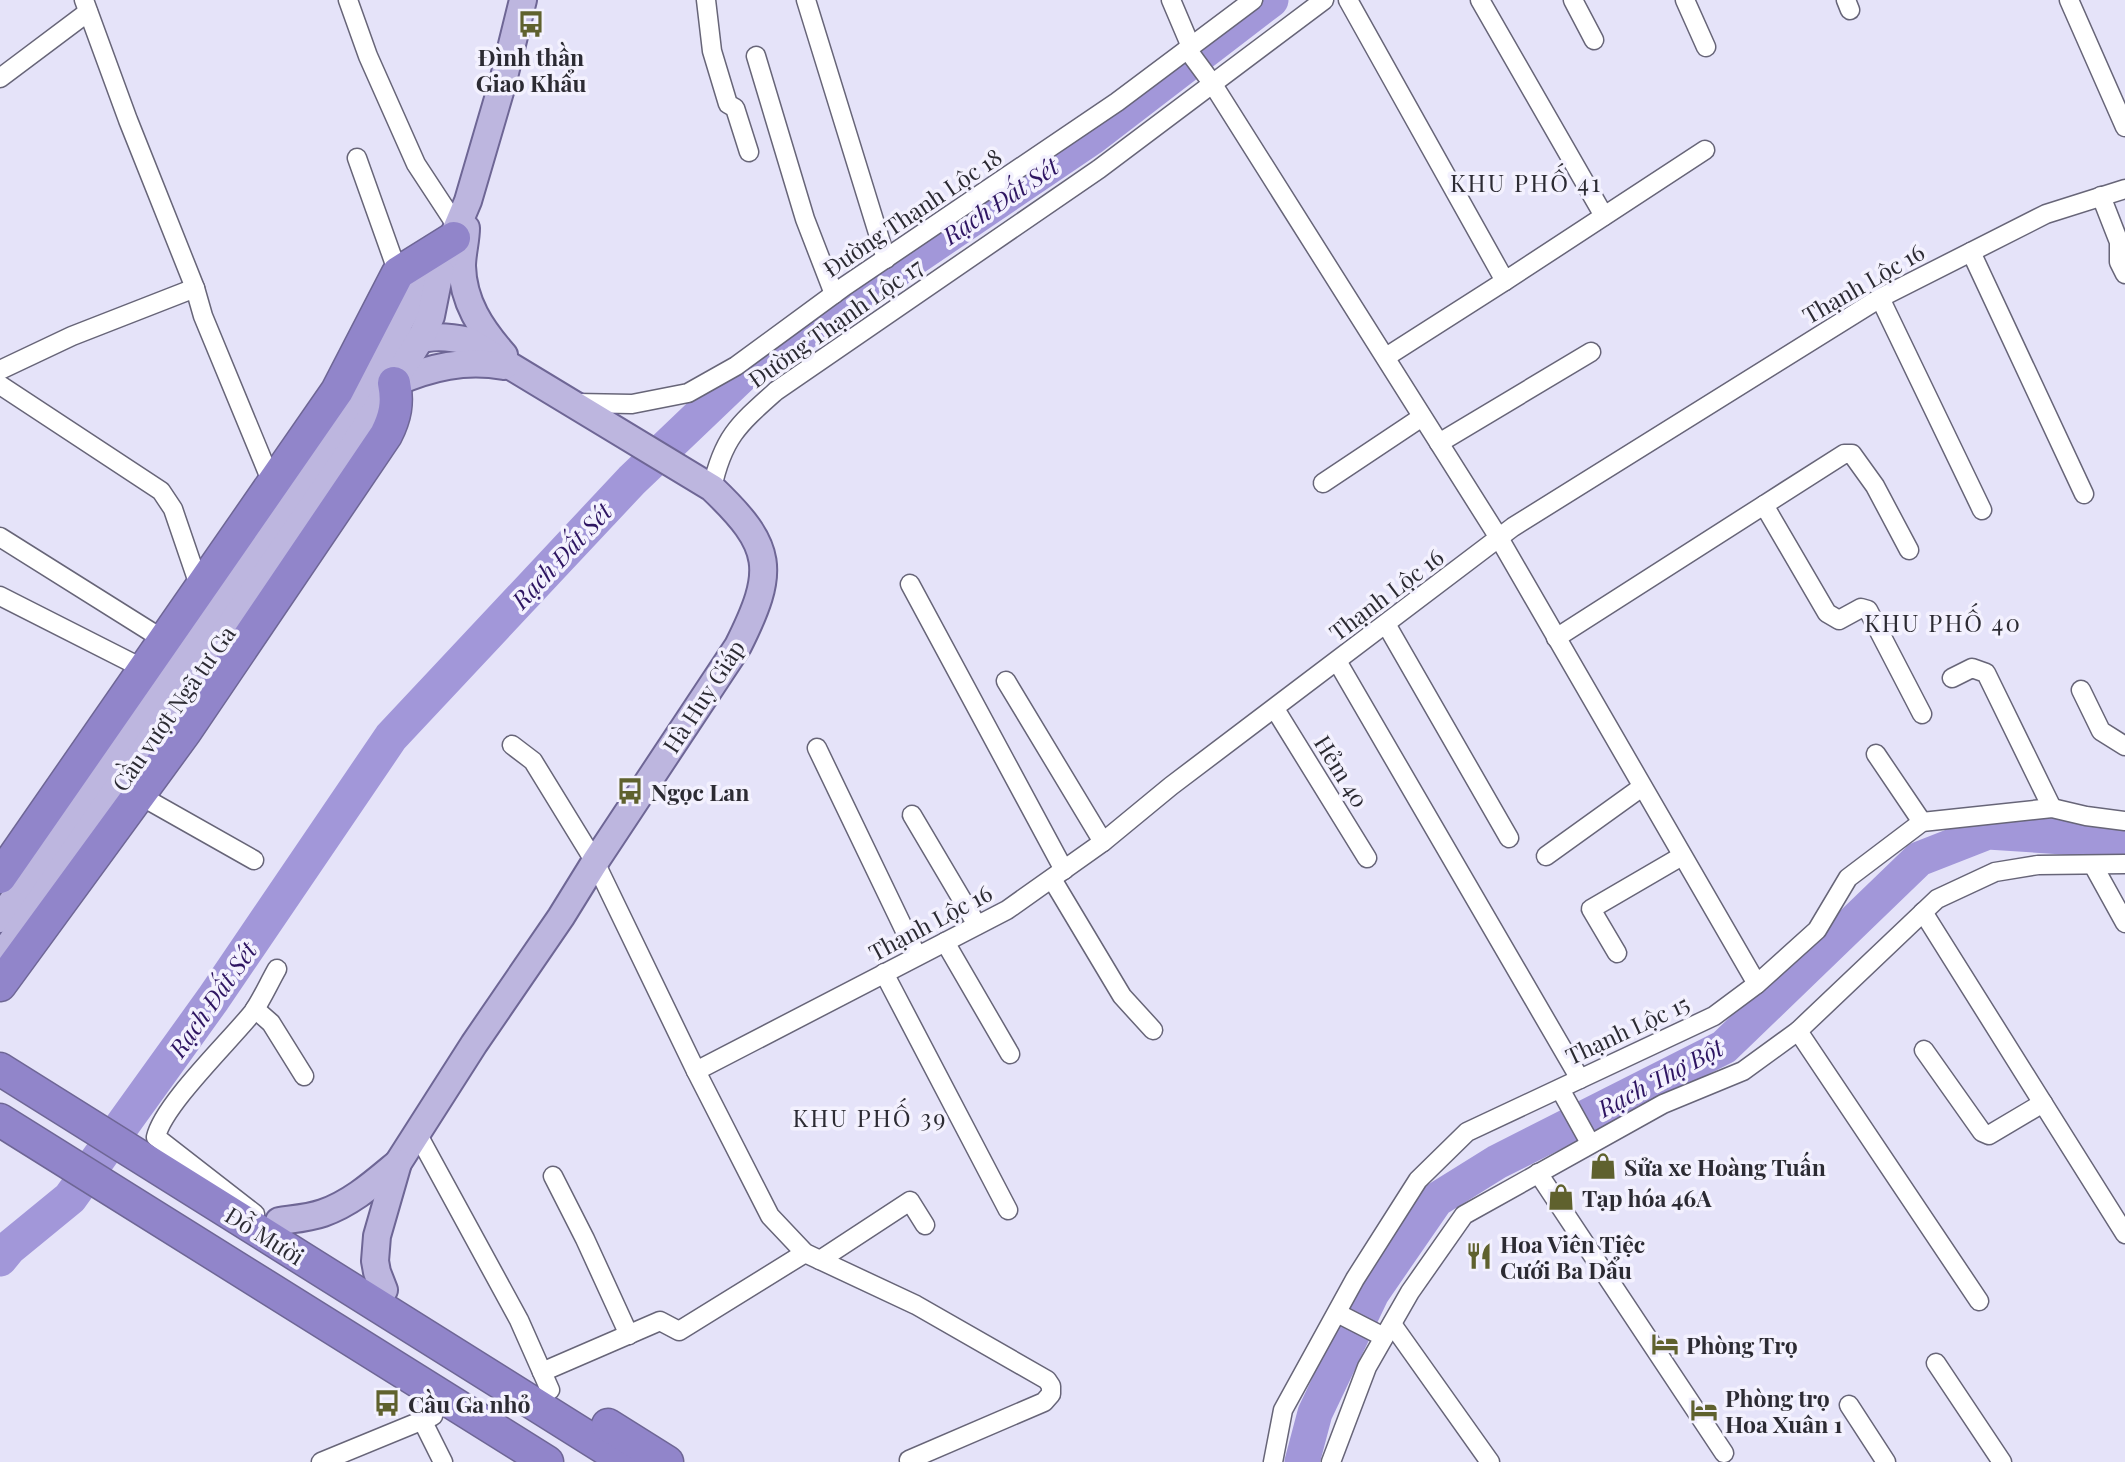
<svg xmlns="http://www.w3.org/2000/svg" width="2125" height="1462" viewBox="0 0 2125 1462" font-family="'Playfair Display',serif">
<style>
.lines{fill:none;stroke-linecap:round;stroke-linejoin:round}
.river{stroke:#a297d9;stroke-width:35}
.street-casing{stroke:#676578;stroke-width:21}
.primary-casing{stroke:#6e6695;stroke-width:30}
.highway-casing{stroke:#6e6695;stroke-width:35}
.street{stroke:#fff;stroke-width:18}
.primary{stroke:#bdb6df;stroke-width:26}
.highway{stroke:#9185ca;stroke-width:32}
.labels{text-anchor:middle;dominant-baseline:central;stroke-width:7;stroke-linejoin:round;paint-order:stroke}
.poi-label{font-size:23px;font-weight:bold;fill:#2c2b33;stroke:#f3f1fe;text-anchor:start}
.street-label{font-size:23px;fill:#2c2b33;stroke:#f3f1fe}
.neighbourhood-label{font-size:24px;letter-spacing:2px;fill:#2c2b33;stroke:#f3f1fe}
.water-label{font-size:24px;font-style:italic;fill:#2e1562;stroke:#f3f1fe}
</style>
<rect width="100%" height="100%" fill="#e5e3f9"/>
<g class="lines">
<g class="river">
<polyline points="0,1259 9,1248 70,1198 213,999 391,737 632,480 742,375 1091,138 1271,0"/>
<polyline points="1302,1462 1315,1413 1372,1293 1436,1200 1497,1162 1724,1047 1919,859 1988,832 2078,838 2125,838"/>
</g>
<defs>
<g id="street">
<polyline points="84,0 128,120 195,288 203,316 272,483"/>
<polyline points="348,0 368,56 416,164 458,228"/>
<polyline points="706,0 712,51 728,104 735,108 749,152"/>
<polyline points="806,0 886,259"/>
<polyline points="1171,0 1191,47"/>
<polyline points="1348,0 1505,281 1705,150"/>
<polyline points="1480,0 1604,216"/>
<polyline points="1573,0 1594,40"/>
<polyline points="1685,0 1706,47"/>
<polyline points="1846,0 1850,10"/>
<polyline points="2069,0 2125,127"/>
<polyline points="1187,49 1212,83 1499,538 1757,984"/>
<polyline points="756,56 805,219 834,294"/>
<polyline points="0,78 88,12"/>
<polyline points="357,158 398,273"/>
<polyline points="2101,196 2119,242 2119,262 2125,274"/>
<polyline points="1971,252 2084,494"/>
<polyline points="1880,298 1982,510"/>
<polyline points="1386,357 1505,281"/>
<polyline points="0,370 72,336 195,288"/>
<polyline points="0,385 161,491 173,509 200,588"/>
<polyline points="576,403 632,404 688,393 736,366 845,286 1117,102 1253,0"/>
<polyline points="1439,443 1591,352"/>
<polyline points="1323,483 1422,417"/>
<path d="M712,488C723,437 739,424 776,391L1099,169L1324,0"/>
<polyline points="1764,505 1844,454 1852,454 1875,486 1909,550"/>
<polyline points="0,537 164,640"/>
<polyline points="910,584 1064,870"/>
<polyline points="0,596 144,669"/>
<polyline points="1386,624 1509,838"/>
<polyline points="1556,638 1764,505 1827,613 1839,620 1861,608 1868,610 1922,714"/>
<polyline points="1337,661 1580,1079"/>
<polyline points="1952,678 1972,668 1986,673 2052,808"/>
<polyline points="1006,681 1103,842"/>
<polyline points="2081,690 2101,731 2125,746"/>
<polyline points="1275,709 1367,858"/>
<polyline points="512,745 533,761 595,862 696,1071 770,1216 805,1253 916,1305 1047,1380 1051,1386 1051,1394 1044,1402 909,1460 910,1462"/>
<polyline points="817,748 917,956"/>
<polyline points="1876,754 1922,822"/>
<polyline points="139,795 254,860"/>
<polyline points="912,815 977,925"/>
<polyline points="1546,856 1642,787"/>
<polyline points="2093,865 2125,923"/>
<polyline points="1052,879 1122,996 1153,1030"/>
<polyline points="1923,912 2125,1234"/>
<polyline points="945,942 1010,1054"/>
<polyline points="1617,953 1591,909 1682,856"/>
<polyline points="884,973 1008,1210"/>
<polyline points="255,1009 271,1023 304,1076"/>
<polyline points="1798,1031 1979,1301"/>
<polyline points="1924,1050 1982,1132 1989,1135 2043,1103"/>
<polyline points="696,1071 1007,910 1103,842 1171,786 1513,527 1880,298 2046,214 2125,189"/>
<polyline points="1560,1089 1590,1143"/>
<polyline points="417,1133 519,1320 550,1390"/>
<polyline points="1538,1173 1724,1453"/>
<polyline points="553,1176 585,1239 629,1335"/>
<path d="M255,1214L156,1137C163,1105 230,1041 253,1012C262,999 269,983 277,969"/>
<polyline points="820,1260 910,1201 925,1225"/>
<polyline points="1337,1313 1384,1337"/>
<polyline points="1392,1324 1490,1462"/>
<polyline points="1936,1363 2002,1462"/>
<polyline points="542,1372 660,1321 679,1331 805,1253"/>
<polyline points="1849,1405 1886,1462"/>
<polyline points="422,1420 443,1462"/>
<polyline points="321,1462 433,1416"/>
<polyline points="1273,1462 1283,1410 1355,1279 1418,1180 1467,1132 1714,1016 1757,984 1817,930 1848,878 1922,822 2052,808 2086,816 2125,821"/>
<polyline points="1331,1462 1367,1367 1410,1292 1464,1215 1663,1104 1743,1071 1798,1031 1937,899 1995,872 2038,865 2125,864"/>
</g>
<g id="primary">
<path d="M466,228C466,240 462,254 462,266C463,302 481,329 504,355"/>
<path d="M382,355C418,339 429,332 469,341L712,488C774,547 776,570 738,646L595,862L561,917L474,1044L398,1163L377,1236L375,1261L377,1272L384,1290"/>
<path d="M394,383C431,367 465,359 504,366"/>
<polyline points="0,919 328,443 382,355 409,305 441,265 468,201 502,85 523,0"/>
<polyline points="0,958 345,459 421,338 431,316 440,271"/>
<path d="M279,1221C293,1219 309,1218 323,1213C352,1203 375,1182 398,1163"/>
</g>
<g id="highway">
<polyline points="0,877 337,391 398,273 454,238"/>
<path d="M0,985L185,732L386,435C395,417 398,403 394,383"/>
<polyline points="0,1069 627,1462"/>
<polyline points="0,1120 547,1462"/>
<polyline points="608,1425 667,1462"/>
</g>
</defs>
<use href="#street" class="street-casing"/>
<use href="#primary" class="primary-casing"/>
<use href="#highway" class="highway-casing"/>
<use href="#street" class="street"/>
<use href="#primary" class="primary"/>
<use href="#highway" class="highway"/>
</g>
<defs>
<symbol id="bus-bare" viewBox="-9 -9 18 18"><path d="M-5-6H5V4H4V6H2V4H-2V6H-4V4H-5ZM-3.5-4V0h7V-4ZM-3.5 1.2v1.5H-2V1.2ZM2 1.2v1.5H3.5V1.2Z" fill="#5f612e" stroke="#f3f1fe" stroke-width="2.5" paint-order="stroke"/></symbol>
<symbol id="shop-bare" viewBox="-9 -9 18 18"><path d="M-5-2.5h2.3a2.7 3.5 0 0 1 5.4 0H5L5.5 6h-11ZM-1.5-2.5h3a1.5 2.3 0 0 0-3 0Z" fill="#5f612e" stroke="#f3f1fe" stroke-width="2.5" paint-order="stroke"/></symbol>
<symbol id="restaurant-bare" viewBox="-9 -9 18 18"><path d="M-5-6h1v4h1v-4h1v4h1v-4h1v5L-1.5 .5V6h-2V.5L-5-1ZM5-6V6H3V1.5H1.5Q1.5-4 5-6Z" fill="#5f612e" stroke="#f3f1fe" stroke-width="2.5" paint-order="stroke"/></symbol>
<symbol id="hotel-bare" viewBox="-9 -9 18 18"><path d="M-6-4.5h1.5V1H6V5H4.5V3h-9V5H-6ZM-4 0a1.8 1.8 0 1 1 3.6 0ZM.5 0V-2.5h3Q6-2.5 6 0Z" fill="#5f612e" stroke="#f3f1fe" stroke-width="2.5" paint-order="stroke"/></symbol>
</defs>
<g fill-rule="evenodd">
<use href="#bus-bare" x="512" y="5" width="38" height="38"/>
<use href="#bus-bare" x="611" y="772" width="38" height="38"/>
<use href="#shop-bare" x="1584" y="1147" width="38" height="38"/>
<use href="#shop-bare" x="1542" y="1178" width="38" height="38"/>
<use href="#restaurant-bare" x="1460" y="1237" width="38" height="38"/>
<use href="#hotel-bare" x="1646" y="1325" width="38" height="38"/>
<use href="#bus-bare" x="368" y="1384" width="38" height="38"/>
<use href="#hotel-bare" x="1685" y="1391" width="38" height="38"/>
</g>
<g class="labels">
<g class="poi-label">
<text x="531" y="56" text-anchor="middle">Đình thần<tspan x="531" dy="26">Giao Khẩu</tspan></text>
<text x="651" y="791">Ngọc Lan</text>
<text x="1624" y="1166">Sửa xe Hoàng Tuấn</text>
<text x="1582" y="1197">Tạp hóa 46A</text>
<text x="1500" y="1243">Hoa Viên Tiệc<tspan x="1500" dy="26">Cưới Ba Dẩu</tspan></text>
<text x="1686" y="1344">Phòng Trọ</text>
<text x="1725" y="1397">Phòng trọ<tspan x="1725" dy="26">Hoa Xuân 1</tspan></text>
<text x="408" y="1403">Cầu Ga nhỏ</text>
</g>
<g class="street-label">
<text transform="translate(912 212) rotate(-34)">Đường Thạnh Lộc 18</text>
<text transform="translate(1863 283) rotate(-30)">Thạnh Lộc 16</text>
<text transform="translate(835 322) rotate(-35)">Đường Thạnh Lộc 17</text>
<text transform="translate(1386 594) rotate(-37)">Thạnh Lộc 16</text>
<text transform="translate(703 696) rotate(-57)">Hà Huy Giáp</text>
<text transform="translate(173 708) rotate(-55)">Cầu vượt Ngã tư Ga</text>
<text transform="translate(1342 771) rotate(58)">Hẻm 40</text>
<text transform="translate(930 922) rotate(-28)">Thạnh Lộc 16</text>
<text transform="translate(1627 1029) rotate(-25)">Thạnh Lộc 15</text>
<text transform="translate(265 1235) rotate(32)">Đỗ Mười</text>
</g>
<g class="neighbourhood-label">
<text x="1526" y="182">KHU PHỐ 41</text>
<text x="1943" y="622">KHU PHỐ 40</text>
<text x="870" y="1117">KHU PHỐ 39</text>
</g>
<g class="water-label">
<text transform="translate(1000 200) rotate(-34)">Rạch Đất Sét</text>
<text transform="translate(561 555) rotate(-47)">Rạch Đất Sét</text>
<text transform="translate(212 999) rotate(-55)">Rạch Đất Sét</text>
<text transform="translate(1660 1077) rotate(-28)">Rạch Thợ Bột</text>
</g>
</g>
</svg>
